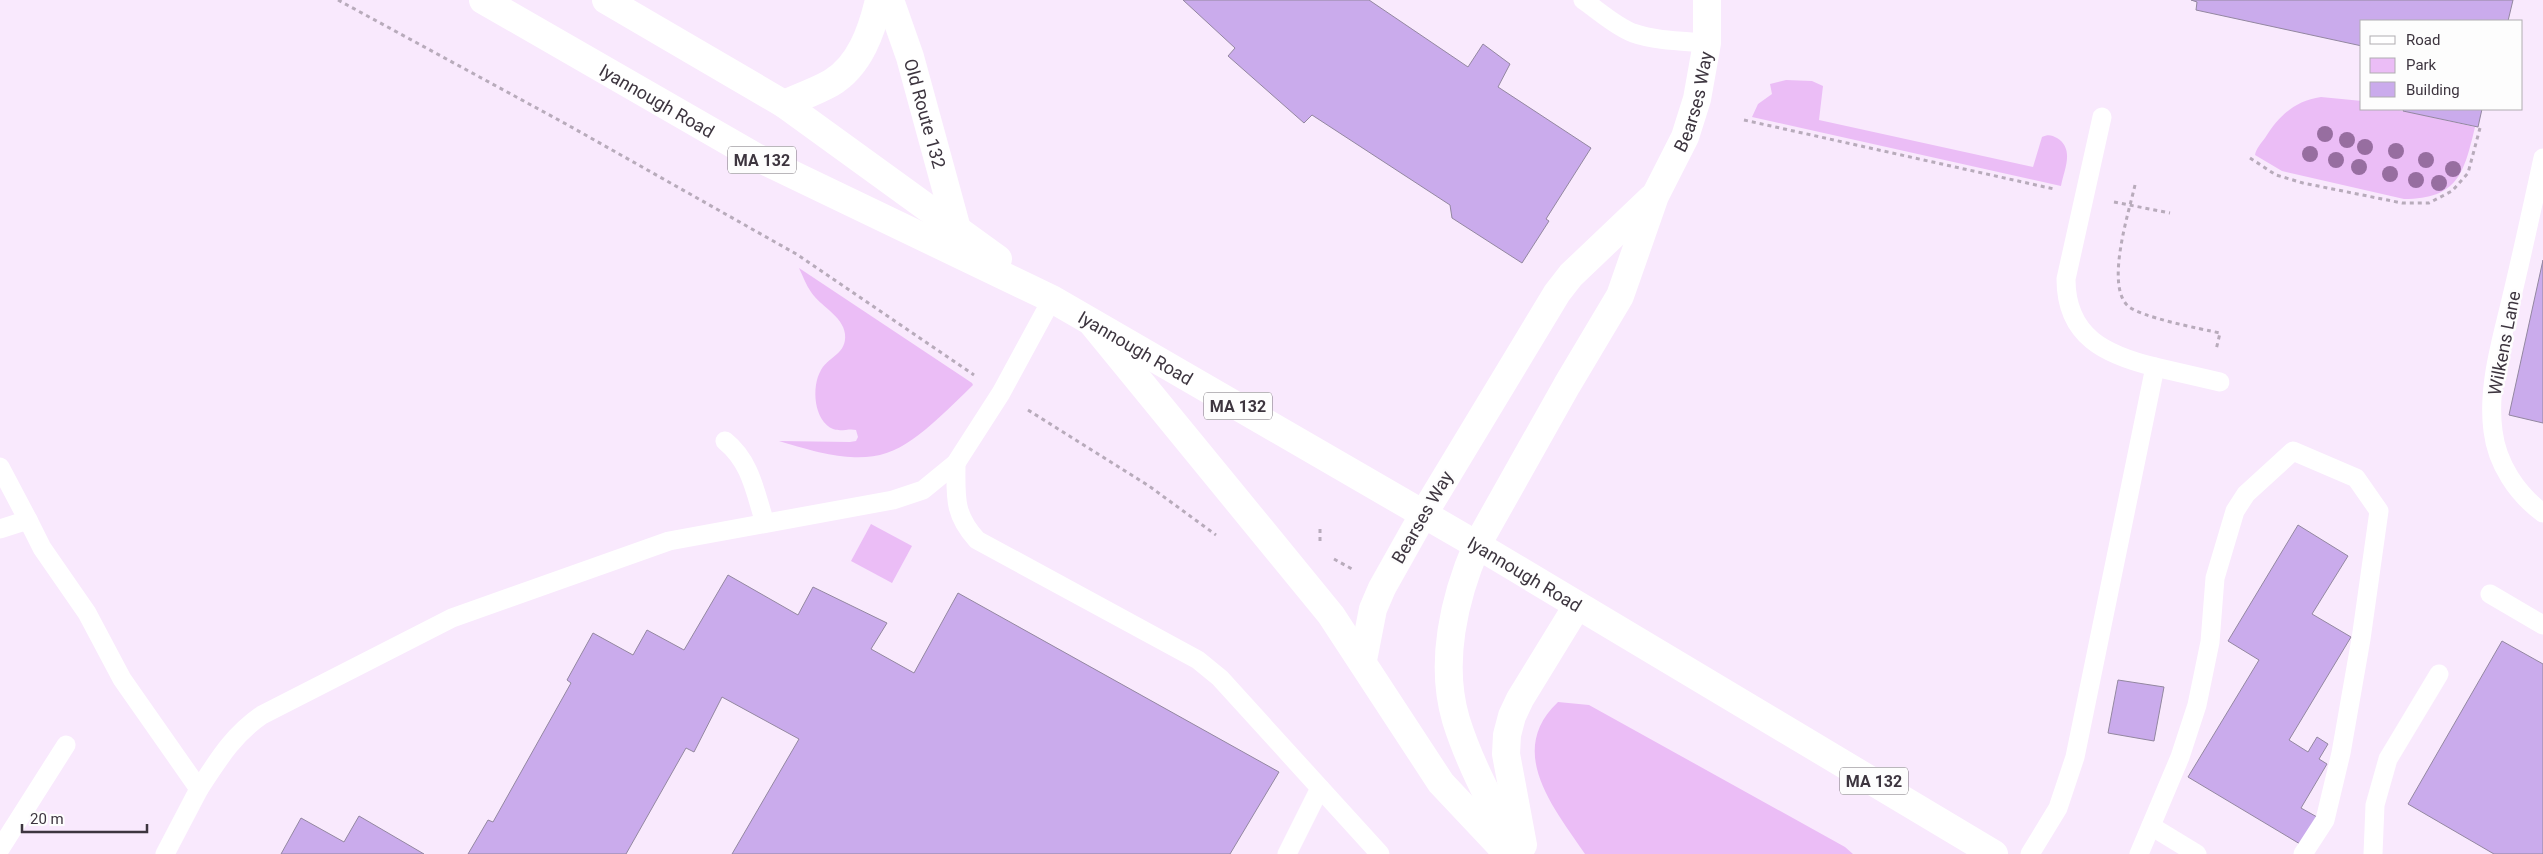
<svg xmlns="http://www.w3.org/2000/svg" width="2543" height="854" viewBox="0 0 2543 854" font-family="Roboto,sans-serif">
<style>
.green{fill:#ebbdf6}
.building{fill:#caabec;stroke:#9387a0}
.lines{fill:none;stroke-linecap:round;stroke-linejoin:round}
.path{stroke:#b8abbb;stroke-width:3;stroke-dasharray:4 4;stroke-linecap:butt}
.lane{stroke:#fff;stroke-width:19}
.street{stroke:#fff;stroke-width:28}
.secondary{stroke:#fff;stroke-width:28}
.primary{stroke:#fff;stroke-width:28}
.tree{fill:#976ea0}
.labels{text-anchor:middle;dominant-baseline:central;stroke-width:5;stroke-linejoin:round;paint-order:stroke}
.shield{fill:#fdfdfd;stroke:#777178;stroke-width:1}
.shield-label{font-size:16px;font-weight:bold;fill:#3d353f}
.street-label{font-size:18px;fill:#3d353f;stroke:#fdfdfd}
</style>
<rect width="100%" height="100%" fill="#f9e9fd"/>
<g class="green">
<path d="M1786,80L1812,81L1823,86L1819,120L2033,167L2042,137C2048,134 2052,135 2057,138C2075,149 2064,170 2061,186L1752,117L1758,104L1772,94L1770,84Z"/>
<path d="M2321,97L2362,101V109H2395L2475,127C2464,173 2458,199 2404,199L2282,171L2255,155C2256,149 2261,143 2265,138C2279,116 2294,101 2321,97Z"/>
<path d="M799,268L972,383L973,385C898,458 884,474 779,441L850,442L856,441L858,437L856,430C849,428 841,432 833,429C814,421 811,387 821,370C829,356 847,354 845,334C843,316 820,306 811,292C806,285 803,276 799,268Z"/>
<polygon points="871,524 912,546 892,583 851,561"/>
<path d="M1558,702L1589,705L1845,847L1853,854H1585C1555,809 1505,752 1558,702Z"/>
</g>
<g class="building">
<polygon points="1183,0 1369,0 1468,67 1483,44 1510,64 1498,87 1591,148 1546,219 1549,221 1522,263 1452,218 1450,205 1312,115 1304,123 1228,56 1235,48"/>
<polygon points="2191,0 2513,0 2508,21 2362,21 2362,46 2196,10 2197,2"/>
<polygon points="2404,109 2482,109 2478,127 2403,111"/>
<polygon points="2543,260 2543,423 2509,415"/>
<polygon points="2298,525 2348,556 2312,614 2351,637 2289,740 2308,752 2317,737 2328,744 2319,759 2327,764 2301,808 2317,817 2300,844 2188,777 2259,660 2228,641"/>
<polygon points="728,575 798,615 813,587 887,623 871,649 914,673 958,593 1279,772 1230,854 732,854 799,739 722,697 694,752 686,748 626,854 468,854 488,820 493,822 571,683 567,680 593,633 633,655 647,630 684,650"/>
<polygon points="2502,641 2543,664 2543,854 2494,854 2408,804"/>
<polygon points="2118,680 2164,687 2154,741 2108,733"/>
<polygon points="359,816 424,854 281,854 301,818 344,842"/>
</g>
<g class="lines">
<g class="path">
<polyline points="338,0 566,124 798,255 974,375"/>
<polyline points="1744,120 2054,189"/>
<polyline points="2250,158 2276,175 2303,183 2402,203 2429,203 2452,191 2468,173 2480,128"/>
<path d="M2135,185C2129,212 2105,285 2128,306C2140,317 2201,329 2220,333L2216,350"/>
<polyline points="2114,202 2170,213"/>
<polyline points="1028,410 1149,486 1216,535"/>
<polyline points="1320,529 1320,544"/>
<polyline points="1334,559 1352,569"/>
</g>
<g class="lane">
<path d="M1583,0C1599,11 1615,26 1633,33C1656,41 1683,41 1707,43"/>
<path d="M2543,158C2533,204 2523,250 2512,296C2502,339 2487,386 2493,431C2497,464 2517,494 2543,513"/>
<polyline points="2155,367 2220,382"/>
<path d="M725,441C751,462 755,492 765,523"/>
<path d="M956,463C956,496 953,514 977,540L1198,660L1220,678L1380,854"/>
<polyline points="0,467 28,520"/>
<path d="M0,529L28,520L42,548L87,613L122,679L199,789C218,760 233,735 262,715L452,618L669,541L893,500L923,490L956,463L1001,393L1052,299"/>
<polyline points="2490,594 2543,625"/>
<polyline points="2151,826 2197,854"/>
<polyline points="0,849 66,745"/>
<polyline points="165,854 199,789"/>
<polyline points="1287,854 1320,788"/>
<path d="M2030,854L2058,808L2075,757L2155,367C2106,355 2066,337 2066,279L2102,117"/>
<polyline points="2139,854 2180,757 2197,705 2210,642 2215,578 2235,511 2246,494 2293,451 2356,478 2379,511 2361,639 2341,753 2325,820 2303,854"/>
<polyline points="2373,854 2375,805 2388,759 2439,674"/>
</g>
<g class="street">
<path id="s1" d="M890,0L910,57L957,229"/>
<path d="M784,104C800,97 817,91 831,83C860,66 872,30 879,0"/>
<polyline points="1423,515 1557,293 1571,275 1652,198"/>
<path id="s2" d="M1477,545L1567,385L1620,296L1655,196L1685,137L1697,99L1707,43V0"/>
</g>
<g class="secondary">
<polyline points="1092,323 1331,615 1441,783 1508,854"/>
<path d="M1477,545C1454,598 1439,663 1456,720C1470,765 1493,806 1515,848"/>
<polyline points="1363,660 1373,609 1382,588 1423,515"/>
<polyline points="1523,845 1506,754 1507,735 1512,716 1520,699 1577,606"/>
</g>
<g class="primary">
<path id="s3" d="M483,0L754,156L1052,299L1477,545L1994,854"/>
<polyline points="606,0 784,104 998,259"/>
</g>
</g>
<g class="tree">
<circle cx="2325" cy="134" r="8"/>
<circle cx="2347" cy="140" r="8"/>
<circle cx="2365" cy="147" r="8"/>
<circle cx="2396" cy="151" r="8"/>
<circle cx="2310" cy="154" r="8"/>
<circle cx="2336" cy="160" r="8"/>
<circle cx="2426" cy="160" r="8"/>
<circle cx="2359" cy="167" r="8"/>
<circle cx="2453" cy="169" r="8"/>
<circle cx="2390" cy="174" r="8"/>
<circle cx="2416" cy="180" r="8"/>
<circle cx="2439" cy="183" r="8"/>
</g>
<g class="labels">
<g class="shield">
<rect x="728" y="146.5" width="68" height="27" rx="4"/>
<rect x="1204" y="392.5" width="68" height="27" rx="4"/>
<rect x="1840" y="767.5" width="68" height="27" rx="4"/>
</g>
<g class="shield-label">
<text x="762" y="160">MA 132</text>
<text x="1238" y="406">MA 132</text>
<text x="1874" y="781">MA 132</text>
</g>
<g class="street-label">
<text stroke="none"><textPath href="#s2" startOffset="496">Bearses Way</textPath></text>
<text stroke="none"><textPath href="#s3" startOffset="201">Iyannough Road</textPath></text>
<text stroke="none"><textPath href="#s1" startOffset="119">Old Route 132</textPath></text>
<text transform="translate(2504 343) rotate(-79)">Wilkens Lane</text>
<text stroke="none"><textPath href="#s3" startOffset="740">Iyannough Road</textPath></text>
<text transform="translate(1422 517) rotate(-60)">Bearses Way</text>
<text stroke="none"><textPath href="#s3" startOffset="1190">Iyannough Road</textPath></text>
</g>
</g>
<rect x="2360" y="20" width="162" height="90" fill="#fdfdfd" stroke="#b0adb1"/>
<rect x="2370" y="36" width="25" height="8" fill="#ffffff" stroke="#b0adb1"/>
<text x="2406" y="45" font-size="15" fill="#3d353f">Road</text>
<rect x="2370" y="58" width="25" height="15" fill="#ebbdf6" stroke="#b0adb1"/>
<text x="2406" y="70" font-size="15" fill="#3d353f">Park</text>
<rect x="2370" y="82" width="25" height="15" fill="#caabec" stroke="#b0adb1"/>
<text x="2406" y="95" font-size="15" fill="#3d353f">Building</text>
<path d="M22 824v8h125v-8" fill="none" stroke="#3d353f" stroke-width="2.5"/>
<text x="30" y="824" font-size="15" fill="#3d353f" stroke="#fdfdfd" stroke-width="4" paint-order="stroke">20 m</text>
</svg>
